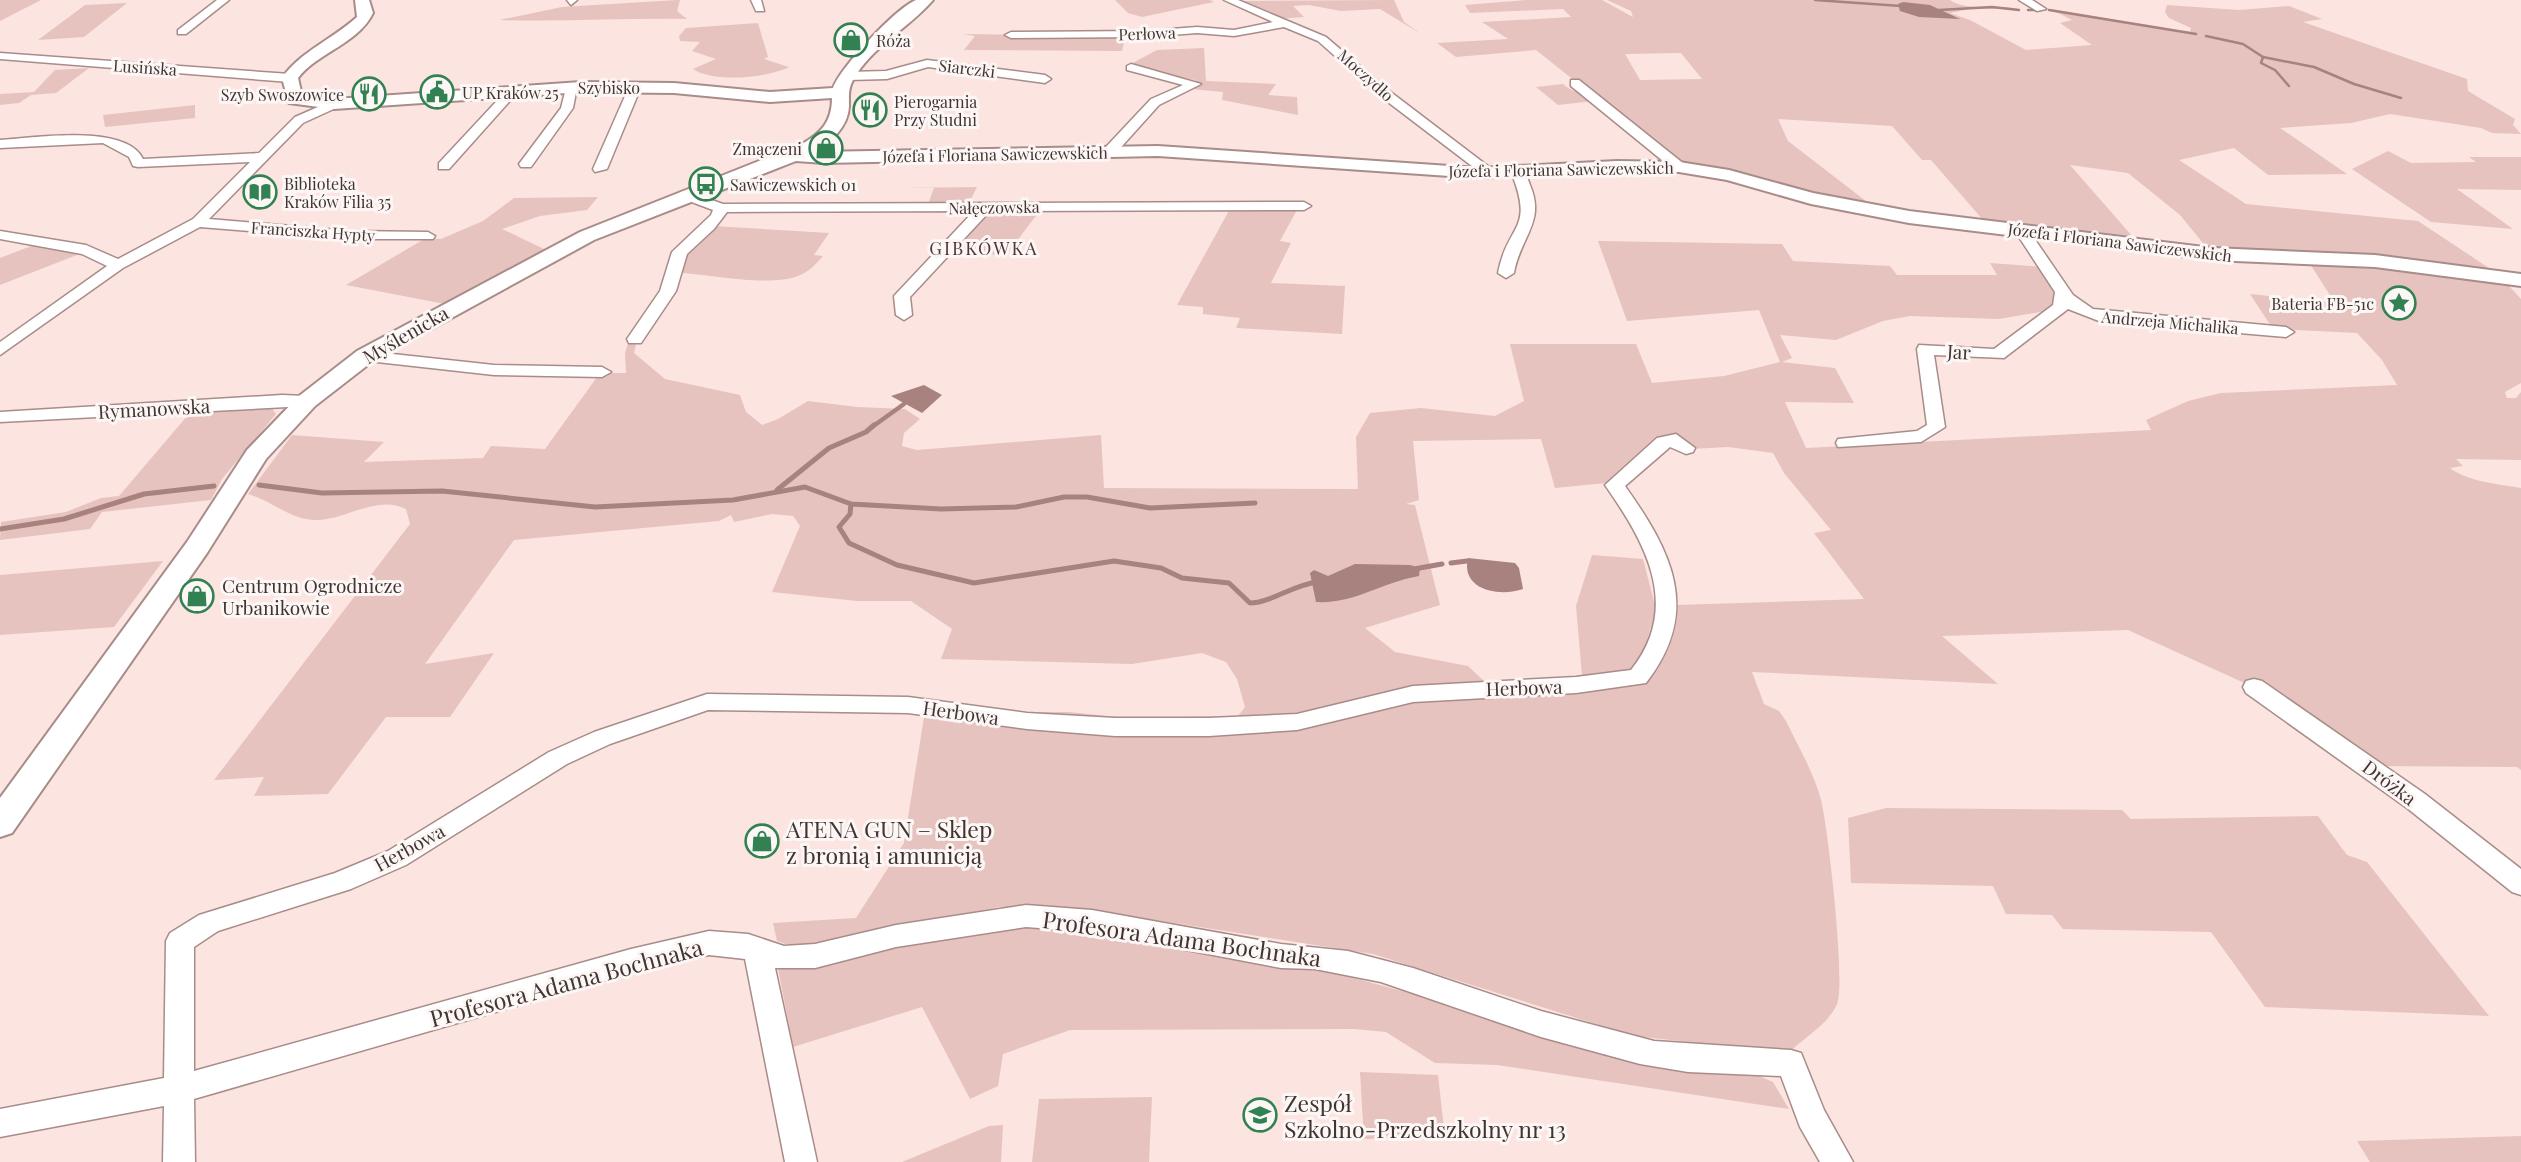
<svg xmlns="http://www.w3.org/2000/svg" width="2521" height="1162" viewBox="0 0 2521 1162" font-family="'Playfair Display',serif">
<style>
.green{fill:#e6c3bf;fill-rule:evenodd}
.water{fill:#a8827e}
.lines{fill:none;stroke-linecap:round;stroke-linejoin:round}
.stream-far2{stroke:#a8827e;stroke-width:2.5}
.stream-far1{stroke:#a8827e;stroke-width:4.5}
.stream{stroke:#a8827e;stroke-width:5}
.street-casing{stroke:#a88c89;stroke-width:3}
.secondary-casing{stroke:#a88c89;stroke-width:4}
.street{fill:#fff;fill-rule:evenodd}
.secondary{fill:#fff;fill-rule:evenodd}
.labels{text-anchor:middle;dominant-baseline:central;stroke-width:6;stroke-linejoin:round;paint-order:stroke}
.far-street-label{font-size:16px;fill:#413534;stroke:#fcf6f5}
.far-poi-label{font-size:16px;fill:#413534;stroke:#fcf6f5;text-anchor:start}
.far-neighbourhood-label{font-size:18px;letter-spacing:2px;fill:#4f3836;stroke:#fcf6f5}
.street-label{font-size:19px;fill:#413534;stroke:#fcf6f5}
.poi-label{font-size:19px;fill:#413534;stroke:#fcf6f5;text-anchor:start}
.near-poi-label{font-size:23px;fill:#413534;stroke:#fcf6f5;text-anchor:start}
.near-street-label{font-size:23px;fill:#413534;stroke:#fcf6f5}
</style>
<rect width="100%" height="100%" fill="#fce4e1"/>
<g class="green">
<polygon points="0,0 41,0 0,21"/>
<path d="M677,0H680L677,11L687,19C624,18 562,22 499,20L562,7Z"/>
<polygon points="1115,0 1210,0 1214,2 1142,17 1128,13"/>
<polygon points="1394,0 1404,22 1421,34 1380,9 1341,11 1309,5 1293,6 1304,17 1277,19 1239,1"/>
<path d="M1527,0H1602L1633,17L1631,11L1607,0H1950C1968,12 1997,4 2019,9H1970L1950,13L1970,20L2026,50L2092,45L2060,23L2072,20L2050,9L2190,32L2191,28L2169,18L2165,12L2167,5L2239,10L2289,6L2322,19L2303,22L2467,79L2468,91L2515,119L2513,125L2521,134L2492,133L2481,128L2390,114L2351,123L2280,128L2347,174L2268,175L2234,148L2179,160L2246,204L2418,221L2492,270L2350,253L2207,248L2180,215L2128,173L2070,165L2133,237L1983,220L1931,160H1922L1892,126L1778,119L1788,141L1871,205L1812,194L1723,169L1679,164L1536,50L1456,57L1437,43L1508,39L1482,22L1571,17L1563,9L1470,13L1465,5ZM1681,53L1702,79L1640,80L1625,54Z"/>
<polygon points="127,3 84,37 38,40 85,5"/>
<path d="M758,23L768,57L764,59L789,67C768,78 713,83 693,69L716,59L692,51L700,42L680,41L679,36L686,28Z"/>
<polygon points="963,34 1126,36 1122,51 964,50 975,36"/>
<polygon points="1204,48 1206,81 1276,84 1268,95 1297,97 1298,115 1222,100 1223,92 1191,89 1199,84 1195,80 1127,66 1157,50"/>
<polygon points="89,68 56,93 31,95 19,103 0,105 0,94 34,92 55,70"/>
<path d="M1563,84C1572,92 1583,93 1594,101L1558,105L1536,87Z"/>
<polygon points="195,105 195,118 105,127 103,115"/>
<polygon points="2388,151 2411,163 2476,162 2469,157 2521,157 2521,190 2457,189 2513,229 2431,222 2352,169"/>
<polygon points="977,187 967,207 927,207 934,188 903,188"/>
<polygon points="598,197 587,210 540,216 502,229 546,250 445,304 346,285 426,238 441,239 483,221 514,198"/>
<polygon points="1231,207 1298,208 1280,241 1291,243 1271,283 1345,286 1342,334 1236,328 1240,318 1203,314 1203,307 1177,305"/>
<polygon points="1042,208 1006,255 946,252 989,210"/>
<path d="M713,226L829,233L814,255L823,256C816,264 809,272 798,276C769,287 713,275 682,273L685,251Z"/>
<path d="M1598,241L1782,244L1793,261L1890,266L1897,275H1997L1990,263L2044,267L2056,286L2052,310L1999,319L1910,316L1883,321L1836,340L1780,335L1792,358L1782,362L1835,368L1854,403L1785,402L1806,448L2151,430L2146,420L2188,401L2221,393L2397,385L2382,360L2357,333L2273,329L2250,294L2335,303L2310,264L2431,273L2509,286L2521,299V383L2505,392L2507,398H2516L2521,392V460L2456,459L2463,466L2450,468C2469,482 2498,484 2521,488V770L2517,767L2371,766L2251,686L2128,630L1942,636L1998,684L1752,672L1764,704L1779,711L1786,721C1798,746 1814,773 1821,800C1828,827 1846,984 1837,1004C1828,1025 1804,1037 1789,1053L1634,1036L1373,954L1078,908L999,907L835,947L800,949L777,941L773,923L856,918L904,843L927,698L973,712H1069L1126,718L1238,716L1245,707L1237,679L1226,662L1202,653L1132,664L941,659L952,629L911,601H857L772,592L800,526L793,516L772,514L734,522L731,515L719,521L514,540L425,664L494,653L450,717H386L328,794L254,796L264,777L214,780L410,524L406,509C375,494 346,521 314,520C289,519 271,500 248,494L292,435L384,442L364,462L483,458L491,446L545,449L600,373H626L625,353L629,340H637L634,353L665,379L740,395L746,412L762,425L778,419L808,401L857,407L905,409L920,419L904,433L902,446L917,450L1101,435L1104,488L1358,489L1356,437L1370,413L1421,408L1495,416L1524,401L1510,344H1636L1652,383L1724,376L1780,362L1759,310L1627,321ZM1669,437L1691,449L1728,447L1773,453L1784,473L1831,530L1814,533L1864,599L1677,605L1658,664L1614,685L1640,664L1656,609L1643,559L1592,555L1576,606L1582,676L1488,685L1468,666L1395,652L1365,628L1440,605L1415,505L1406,504L1419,500L1413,441L1541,439L1555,488L1606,483Z"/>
<polygon points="39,243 82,253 0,285 0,258"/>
<polygon points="271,407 276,414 222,479 211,500 102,512 90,529 0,540 1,522 66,512 101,498 119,496 194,408"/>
<polygon points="163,561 114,627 0,635 0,575"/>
<polygon points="1886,808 2122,810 2131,819 2318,816 2347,855 2367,862 2489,1016 2265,1007 2211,932 2063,929 2052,915 2006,914 1993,886 1851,883 1848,818"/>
<polygon points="1026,922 1258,952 1671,1064 1745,1070 1773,1082 1789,1109 1497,1065 1435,1063 1386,1032 1354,1029 1070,1030 1003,1054 998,1086 970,1099 922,1007 793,1047 777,963 992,924"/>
<polygon points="1360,1072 1438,1075 1445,1138 1364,1139"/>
<polygon points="1152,1097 1149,1162 1032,1162 1039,1099"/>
<polygon points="1003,1125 1001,1162 902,1162 989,1126"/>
<polygon points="2521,1136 2521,1162 2370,1162 2357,1141"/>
</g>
<g class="water">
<polygon points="1903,2 1930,5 1960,19 1919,17 1900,11 1898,4"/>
<polygon points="924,385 942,395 922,413 891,396"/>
<path d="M1468,558L1515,563L1519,568L1523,589C1501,597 1460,591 1468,558Z"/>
<path d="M1355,564L1410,565L1420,568L1419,576C1379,583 1355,604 1316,602L1310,573L1314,570L1328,576Z"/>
</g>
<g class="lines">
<g class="stream-far2">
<polyline points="1815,0 1901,6"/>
<polyline points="1939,10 1992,7 2019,10"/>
<polyline points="2028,10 2039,10"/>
<polyline points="2049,10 2196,34"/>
<polyline points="2206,36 2243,44 2263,57 2261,63 2275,70 2289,86"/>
<polyline points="2263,57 2314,67 2354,84 2401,98"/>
</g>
<polyline class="stream-far1" points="872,427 904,404"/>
<g class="stream">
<polyline points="259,485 322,493 442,491 595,507 733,500 805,487 851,504 941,509 1016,507 1064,497 1087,497 1150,508 1255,503"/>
<polyline points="777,490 829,448 866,432 874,425"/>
<path d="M851,504L850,514L839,527L849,543L897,565L974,583L1114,561L1161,568L1182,578L1229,583L1250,603C1270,603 1293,585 1317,582"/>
<polyline points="0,529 64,519 144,494 214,486"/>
<polyline points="1451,563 1467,561"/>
<polyline points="1414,569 1442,564"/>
</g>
<defs>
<g id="street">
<polygon points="217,0 229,0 186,34 178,34 178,30"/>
<polygon points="567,0 577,0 571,5"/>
<polygon points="751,0 761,0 764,11 756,11"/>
<polygon points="1224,0 1238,0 1326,37 1388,90 1497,173 1485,176 1380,96 1318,41 1284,27 1234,36 1197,33 1144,37 1011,38 1005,35 1011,32 1144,31 1197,27 1234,30 1273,22"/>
<polygon points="2019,0 2032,0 2046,9 2037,11"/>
<polygon points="0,53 290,74 296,78 290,82 0,59"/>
<polygon points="927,60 1045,75 1051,79 1045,83 928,67 887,79 848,80 842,76 848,72 886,71"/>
<polygon points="1131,64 1201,84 1159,105 1114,155 1104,155 1104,149 1151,99 1183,85 1127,70 1127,66"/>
<polygon points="1571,80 1579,80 1684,164 1684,170 1674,170 1571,86"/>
<polygon points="635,83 641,87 607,169 595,172 593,169 629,87"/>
<polygon points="567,84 577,87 573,108 531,167 521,167 519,164 561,108"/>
<polygon points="507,90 517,93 449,169 439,169 439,163"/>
<path d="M334,100L340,104L338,107L303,123L209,219L350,231L428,232L435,236L433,239H350L200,227L123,268L0,355V342L107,266L82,254L0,239V231L86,245L118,259L193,219L250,162L138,167L133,166L129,157L103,143L0,148V140C33,138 126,123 143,159L259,153L295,117Z"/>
<path d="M1518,168C1526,171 1527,177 1530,185C1546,222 1520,237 1514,273L1506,278L1498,273C1508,222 1535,231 1511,172Z"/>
<polygon points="686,191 723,204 1304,202 1311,206 1304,210 990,211 910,297 912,315 904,320 896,315 894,296 974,211 727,212 714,229 687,254 676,291 641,343 629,343 627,339 660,291 672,252 711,215 713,210 681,198 681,192"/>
<polygon points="2022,227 2027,228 2073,295 2093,309 2286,327 2294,332 2286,337 2099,321 2068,309 2004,358 1934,355 1945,427 1921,442 1838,447 1836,443 1838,439 1917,431 1927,425 1917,349 1919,345 1994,349 2053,305 2055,292 2015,231"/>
<polygon points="365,351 494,365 602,367 611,372 602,377 494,375 359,360 357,356 359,352"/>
<polygon points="282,395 307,396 316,401 307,406 0,422 0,412"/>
<path d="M1676,434L1695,448L1693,452L1686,454L1670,447L1625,486C1672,552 1702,611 1646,683L1576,693L1413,702L1297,730L1209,736H1115L1027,729L908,713L708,710L610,744L567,764L406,865L351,889L218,931L194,947V1071L631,949L709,931L748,934L784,946L815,944L896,925L1026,905L1092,910L1281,944L1348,951L1413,968L1541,1011L1654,1041L1791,1050L1801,1053L1824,1110L1853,1162H1820L1800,1127L1781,1076L1688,1072L1640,1064L1541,1037L1381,982L1315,969L1281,968L1092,932L1026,927L896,947L815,968H775L817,1162H785L745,959L709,955L631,973L194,1099L195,1162H163L164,1106L0,1137V1109L164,1078L166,941L170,933L199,915L335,873L388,851L549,752L594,732L707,694L908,697L1027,713L1115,718H1209L1297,714L1413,686L1576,677L1631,670C1682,606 1645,542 1605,485L1657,438Z"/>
<polygon points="2254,679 2262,681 2425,794 2521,869 2521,895 2512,892 2407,808 2246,693 2243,687 2246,681"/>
</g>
<path id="secondary" d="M355,0H369L373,13C358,44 318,52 298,78L302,96L334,99L581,82L674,83L770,92L833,88C841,67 895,9 916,0C921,0 928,0 933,0C908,29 872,46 853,80C848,89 849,97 849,106C848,128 831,141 814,152L1158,146L1479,168L1617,161L1679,162L1729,170L1813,193L1909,211L2212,248L2375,255L2521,274V286L2375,267L2212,260L1909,223L1811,204L1727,180L1679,172L1617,171L1479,178L1158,156L824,163L796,161L594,240L373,361L315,406L266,459L207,553L12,833L0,837V798L187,542L247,450L299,396L357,351L580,232L802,144C821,133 832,122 832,98L770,102L674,93L581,92L334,109L289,103L282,78C301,51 333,39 357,17Z"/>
</defs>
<use href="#street" class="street-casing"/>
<use href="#secondary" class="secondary-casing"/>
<use href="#street" class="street"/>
<use href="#secondary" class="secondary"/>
</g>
<defs>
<symbol id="shop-ring" viewBox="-11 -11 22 22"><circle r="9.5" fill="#fcf6f5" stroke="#318152" stroke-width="1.5"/><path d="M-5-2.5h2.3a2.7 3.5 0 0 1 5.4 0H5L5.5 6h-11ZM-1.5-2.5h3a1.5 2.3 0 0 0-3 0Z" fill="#318152"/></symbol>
<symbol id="civic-ring" viewBox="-11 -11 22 22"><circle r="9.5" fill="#fcf6f5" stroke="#318152" stroke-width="1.5"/><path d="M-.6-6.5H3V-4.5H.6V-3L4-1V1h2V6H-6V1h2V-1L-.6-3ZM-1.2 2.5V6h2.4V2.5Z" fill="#318152"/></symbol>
<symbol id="restaurant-ring" viewBox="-11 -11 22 22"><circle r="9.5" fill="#fcf6f5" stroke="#318152" stroke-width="1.5"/><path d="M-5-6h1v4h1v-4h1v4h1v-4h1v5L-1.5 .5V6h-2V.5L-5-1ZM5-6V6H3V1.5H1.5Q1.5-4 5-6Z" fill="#318152"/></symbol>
<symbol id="bus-ring" viewBox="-11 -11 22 22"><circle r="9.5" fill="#fcf6f5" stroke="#318152" stroke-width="1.5"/><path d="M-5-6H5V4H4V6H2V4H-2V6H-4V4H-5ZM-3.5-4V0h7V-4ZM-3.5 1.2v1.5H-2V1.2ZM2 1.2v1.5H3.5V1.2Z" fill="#318152"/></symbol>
<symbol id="library-ring" viewBox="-11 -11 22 22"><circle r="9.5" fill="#fcf6f5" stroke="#318152" stroke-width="1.5"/><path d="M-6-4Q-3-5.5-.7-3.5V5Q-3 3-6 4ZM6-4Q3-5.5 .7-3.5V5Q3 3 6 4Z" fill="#318152"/></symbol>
<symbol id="sight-ring" viewBox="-11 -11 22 22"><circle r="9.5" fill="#fcf6f5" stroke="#318152" stroke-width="1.5"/><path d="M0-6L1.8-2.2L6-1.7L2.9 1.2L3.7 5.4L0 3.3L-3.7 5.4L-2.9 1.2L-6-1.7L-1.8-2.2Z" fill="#318152"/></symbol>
<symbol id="school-ring" viewBox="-11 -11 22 22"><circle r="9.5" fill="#fcf6f5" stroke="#318152" stroke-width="1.5"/><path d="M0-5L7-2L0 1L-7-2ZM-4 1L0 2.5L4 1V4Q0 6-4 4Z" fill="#318152"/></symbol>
</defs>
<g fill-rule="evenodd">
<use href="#shop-ring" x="832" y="21" width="38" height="38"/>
<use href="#civic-ring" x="418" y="73" width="38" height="38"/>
<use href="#restaurant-ring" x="350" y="75" width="38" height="38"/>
<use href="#restaurant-ring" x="851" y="91" width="38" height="38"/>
<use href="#shop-ring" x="807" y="129" width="38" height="38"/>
<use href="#bus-ring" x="687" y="165" width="38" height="38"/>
<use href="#library-ring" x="241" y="173" width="38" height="38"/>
<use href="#sight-ring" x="2380" y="284" width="38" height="38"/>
<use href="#shop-ring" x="178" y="577" width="38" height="38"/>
<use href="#shop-ring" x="743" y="822" width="38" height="38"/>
<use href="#school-ring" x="1241" y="1096" width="38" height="38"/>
</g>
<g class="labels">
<g class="far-street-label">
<text transform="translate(1147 33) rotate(-2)">Perłowa</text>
<text transform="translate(145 67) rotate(4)">Lusińska</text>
<text transform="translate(967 68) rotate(7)">Siarczki</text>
<text transform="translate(1366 75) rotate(42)">Moczydło</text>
<text x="609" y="87">Szybisko</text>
<text transform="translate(995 154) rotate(-1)">Józefa i Floriana Sawiczewskich</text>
<text transform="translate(1561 169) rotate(-1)">Józefa i Floriana Sawiczewskich</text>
<text transform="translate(994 207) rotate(-1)">Nałęczowska</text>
<text transform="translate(313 231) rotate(4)">Franciszka Hypty</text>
<text transform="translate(2120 242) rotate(7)">Józefa i Floriana Sawiczewskich</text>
<text transform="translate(2170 322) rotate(5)">Andrzeja Michalika</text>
</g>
<g class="far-poi-label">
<text x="876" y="40">Róża</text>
<text x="462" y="92">UP Kraków 25</text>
<text x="344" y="94" text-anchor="end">Szyb Swoszowice</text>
<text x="894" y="101">Pierogarnia<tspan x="894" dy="18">Przy Studni</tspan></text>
<text x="802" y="148" text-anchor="end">Zmączeni</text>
<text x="284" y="183">Biblioteka<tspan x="284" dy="18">Kraków Filia 35</tspan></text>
<text x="730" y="184">Sawiczewskich 01</text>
<text x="2374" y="303" text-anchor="end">Bateria FB-51c</text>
</g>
<g class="far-neighbourhood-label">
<text x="984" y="248">GIBKÓWKA</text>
</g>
<g class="street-label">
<text transform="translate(405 334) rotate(-30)">Myślenicka</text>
<text transform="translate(1959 351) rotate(3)">Jar</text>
<text transform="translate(154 408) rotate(-3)">Rymanowska</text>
<text transform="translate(1524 687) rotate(-2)">Herbowa</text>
<text transform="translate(961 712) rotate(8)">Herbowa</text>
<text transform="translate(2390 782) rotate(37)">Dróżka</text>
<text transform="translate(409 847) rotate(-29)">Herbowa</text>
</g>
<g class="poi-label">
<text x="222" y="585">Centrum Ogrodnicze<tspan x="222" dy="22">Urbanikowie</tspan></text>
</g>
<g class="near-poi-label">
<text x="786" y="828">ATENA GUN – Sklep<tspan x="786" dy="26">z bronią i amunicją</tspan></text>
<text x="1284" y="1102">Zespół<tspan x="1284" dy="26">Szkolno-Przedszkolny nr 13</tspan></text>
</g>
<g class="near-street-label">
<text transform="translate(1182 938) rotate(8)">Profesora Adama Bochnaka</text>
<text transform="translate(566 982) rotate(-15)">Profesora Adama Bochnaka</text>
</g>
</g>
</svg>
